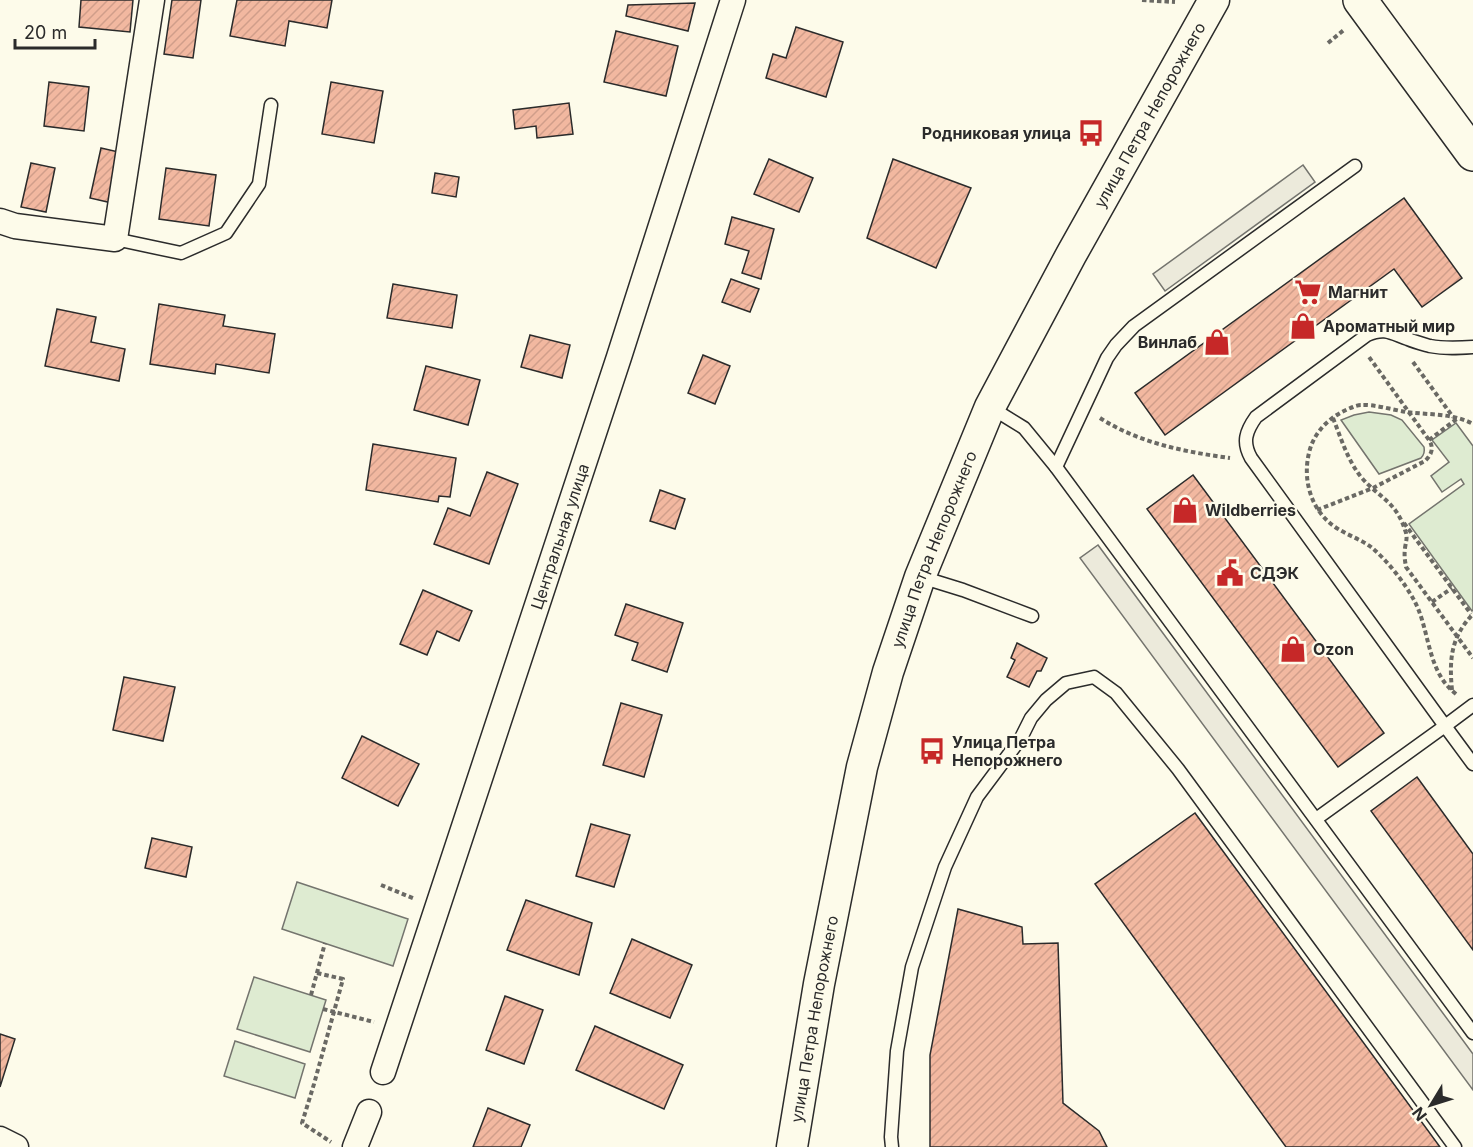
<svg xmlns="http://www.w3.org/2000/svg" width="1473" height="1147" viewBox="0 0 1473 1147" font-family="Inter,sans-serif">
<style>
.green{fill:#deebd1;stroke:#74746e;stroke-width:1.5}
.parking{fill:#eceadb;stroke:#74746e;stroke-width:1.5}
.building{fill:url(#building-hatch);stroke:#2b2b2b;stroke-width:1.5}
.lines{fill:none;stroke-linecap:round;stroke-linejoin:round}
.service-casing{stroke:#2b2b2b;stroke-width:15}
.minor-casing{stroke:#2b2b2b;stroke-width:27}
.tertiary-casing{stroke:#2b2b2b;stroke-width:33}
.secondary-casing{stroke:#2b2b2b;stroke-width:36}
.path{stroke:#6a6964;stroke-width:4;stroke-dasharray:4.5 3;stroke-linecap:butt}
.service{stroke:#fdfbea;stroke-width:12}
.minor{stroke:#fdfbea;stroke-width:24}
.tertiary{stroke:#fdfbea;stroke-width:30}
.secondary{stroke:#fdfbea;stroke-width:33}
.labels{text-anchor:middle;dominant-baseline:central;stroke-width:4.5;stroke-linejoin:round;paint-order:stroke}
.street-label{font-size:16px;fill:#2b2b2b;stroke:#fdfbea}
.poi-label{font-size:16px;font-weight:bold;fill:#2b2b2b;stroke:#fdfbea;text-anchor:start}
</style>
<defs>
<pattern id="building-hatch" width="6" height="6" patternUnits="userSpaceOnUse" patternTransform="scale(1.5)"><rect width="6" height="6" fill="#f2b8a0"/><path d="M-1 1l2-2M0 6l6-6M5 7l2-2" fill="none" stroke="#d09e8a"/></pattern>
</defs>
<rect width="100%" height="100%" fill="#fdfbea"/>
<g class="green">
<path d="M1369,412L1391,415L1402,420L1424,447C1425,452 1424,455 1421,458L1379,474L1341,420L1354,415Z"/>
<polygon points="1456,423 1473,446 1473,610 1472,611 1409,524 1464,484 1461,479 1442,492 1431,476 1449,462 1432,440"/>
<polygon points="297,882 408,919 393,966 282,929"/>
<polygon points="254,977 326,1000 310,1052 237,1029"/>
<polygon points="235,1041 305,1064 295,1098 224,1076"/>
</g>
<g class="parking">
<polygon points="1303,165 1315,182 1165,291 1153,274"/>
<polygon points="1098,545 1473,1054 1473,1090 1080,558"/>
</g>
<g class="building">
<polygon points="81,0 133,0 130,32 79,27"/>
<polygon points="172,0 201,0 193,58 164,54"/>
<polygon points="237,0 332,0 327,28 289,21 285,46 230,36"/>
<polygon points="695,3 688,31 626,16 628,5"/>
<polygon points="796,27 843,42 826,97 766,78 773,54 786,58"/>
<polygon points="616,31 678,46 666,96 604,82"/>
<polygon points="49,82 89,87 84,131 44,126"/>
<polygon points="331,82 383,91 374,143 322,134"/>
<polygon points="569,103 573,134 537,138 536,126 515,129 513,110"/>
<polygon points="101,148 123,153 112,203 90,198"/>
<polygon points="769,159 813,178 799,212 754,194"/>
<polygon points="893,159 971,188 936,268 867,238"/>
<polygon points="31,163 55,168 46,212 21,207"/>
<polygon points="166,168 216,175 209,226 159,219"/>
<polygon points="435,173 459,177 456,197 432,193"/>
<polygon points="1404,198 1462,278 1422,307 1394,269 1165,435 1135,393"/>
<polygon points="732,217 774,229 761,279 742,273 749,251 725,244"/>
<polygon points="731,279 759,289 750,312 722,302"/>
<polygon points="393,284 457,295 452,328 387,318"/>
<polygon points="159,304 225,315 223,326 275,334 269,373 216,364 215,374 150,364"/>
<polygon points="57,309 96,317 91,342 125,349 119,381 45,366"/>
<polygon points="530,335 570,345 562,378 521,367"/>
<polygon points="703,355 730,366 715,404 688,393"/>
<polygon points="426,366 480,380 468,425 414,410"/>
<polygon points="373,444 456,458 450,497 439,496 438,502 366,490"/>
<polygon points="487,472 518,484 489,564 434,544 448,508 470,516"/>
<polygon points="1193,475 1384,733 1338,767 1147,509"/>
<polygon points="660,490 685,499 675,529 650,521"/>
<polygon points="423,590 472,611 459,641 437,631 427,655 400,644"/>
<polygon points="626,604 683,623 667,672 632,660 638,643 615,635"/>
<polygon points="1017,643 1047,658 1041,671 1037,671 1029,687 1007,677 1015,660 1011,658"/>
<polygon points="124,677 175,687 163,741 113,730"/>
<polygon points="621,703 662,715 644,777 603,765"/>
<polygon points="362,736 419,764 398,806 342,778"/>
<polygon points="1417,777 1473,854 1473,950 1371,811"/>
<polygon points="1195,813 1440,1147 1286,1147 1095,884"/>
<polygon points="591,824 630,835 614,887 576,876"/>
<polygon points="152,838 192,847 186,877 145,868"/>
<polygon points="526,900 592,923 579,975 507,950"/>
<polygon points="958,909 1022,927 1023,944 1058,943 1063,1103 1099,1131 1107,1147 930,1147 930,1055"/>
<polygon points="632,939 692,965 670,1018 610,993"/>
<polygon points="505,996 543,1010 524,1064 486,1050"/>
<polygon points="595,1026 683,1065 664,1109 576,1070"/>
<polygon points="0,1034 15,1039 0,1087"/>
<polygon points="488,1108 530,1125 521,1147 473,1147"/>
</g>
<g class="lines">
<defs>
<g id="service">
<polyline points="115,239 181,253 226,233 259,184 271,105"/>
<path d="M1473,347C1459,348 1445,349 1430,346C1423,344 1415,342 1408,339C1391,333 1385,327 1367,335L1256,417C1246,431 1242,442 1251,458L1445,726L1473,705"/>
<polyline points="990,407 1024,428 1056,467 1473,1033"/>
<polyline points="1056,467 1107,358 1116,345 1134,326 1355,166"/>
<polyline points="921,577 963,590 1032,616"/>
<polyline points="1316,819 1445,726 1473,764"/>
<polyline points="892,1147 891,1137 897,1051 912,967 945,867 977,797 1021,738 1031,718 1046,700 1066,683 1094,677 1116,693 1178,769 1455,1147"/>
</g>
<g id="minor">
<polyline points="0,221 15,226 115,239 152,0"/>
<path id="s1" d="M383,1072L619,357L733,0"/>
<polyline points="0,1139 16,1147"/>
<polyline points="355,1147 369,1112"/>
</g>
<g id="tertiary">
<path id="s2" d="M792,1147L819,984L862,767L888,672L920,577L990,407L1071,255L1214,0"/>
</g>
<polyline id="secondary" points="1360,0 1473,154"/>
</defs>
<use href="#service" class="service-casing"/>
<use href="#minor" class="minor-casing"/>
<use href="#tertiary" class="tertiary-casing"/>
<use href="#secondary" class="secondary-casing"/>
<g class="path">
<polyline points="1142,0 1175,2"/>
<polyline points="1328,43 1345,29"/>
<polyline points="1413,362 1453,417"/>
<path d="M1100,418C1139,443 1185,452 1230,458"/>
<path d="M1333,418C1341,438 1347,459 1361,477C1378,497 1396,501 1405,530C1408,537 1406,541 1405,548C1404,555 1405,561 1406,567L1473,658"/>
<polyline points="1429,440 1458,418"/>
<path d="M1317,510L1373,488L1425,461C1432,454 1434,448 1429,440L1369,357"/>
<polyline points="1404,523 1471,614"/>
<polyline points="1432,602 1452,588"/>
<path d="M1452,690C1449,659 1451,637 1473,614"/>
<path d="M1456,694C1450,689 1445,684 1441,677C1427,654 1427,624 1414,600C1404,582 1387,560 1371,547C1360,539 1347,535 1335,527C1309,509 1301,475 1311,446C1318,427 1334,414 1353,407C1355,406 1359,405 1361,405C1373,404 1394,410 1406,412C1428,415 1453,413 1473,424"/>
<polyline points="381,885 415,899"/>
<polyline points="317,973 343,979 314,1084 302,1123 331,1142"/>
<polyline points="311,995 325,943"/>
<polyline points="323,1009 374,1022"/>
</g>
<use href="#service" class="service"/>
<use href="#minor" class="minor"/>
<use href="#tertiary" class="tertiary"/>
<use href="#secondary" class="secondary"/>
</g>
<defs>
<symbol id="bus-bare" viewBox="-9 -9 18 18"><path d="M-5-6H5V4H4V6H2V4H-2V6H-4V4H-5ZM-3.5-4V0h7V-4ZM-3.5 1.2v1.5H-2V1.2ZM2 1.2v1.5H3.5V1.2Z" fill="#c62828" stroke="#fdfbea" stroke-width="2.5" paint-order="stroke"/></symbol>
<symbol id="supermarket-bare" viewBox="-9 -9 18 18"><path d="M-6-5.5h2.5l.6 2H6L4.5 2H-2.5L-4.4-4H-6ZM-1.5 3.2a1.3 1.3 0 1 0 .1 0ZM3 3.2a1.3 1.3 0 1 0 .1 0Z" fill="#c62828" stroke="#fdfbea" stroke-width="2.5" paint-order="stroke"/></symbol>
<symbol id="shop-bare" viewBox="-9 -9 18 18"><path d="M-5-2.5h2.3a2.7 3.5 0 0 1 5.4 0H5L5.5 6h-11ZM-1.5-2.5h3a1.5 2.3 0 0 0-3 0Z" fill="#c62828" stroke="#fdfbea" stroke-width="2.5" paint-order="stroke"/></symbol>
<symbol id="civic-bare" viewBox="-9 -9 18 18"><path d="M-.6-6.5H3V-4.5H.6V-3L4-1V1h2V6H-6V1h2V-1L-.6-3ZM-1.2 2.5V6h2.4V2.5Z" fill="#c62828" stroke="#fdfbea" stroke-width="2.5" paint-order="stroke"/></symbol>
</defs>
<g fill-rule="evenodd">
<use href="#bus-bare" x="1072" y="114" width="38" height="38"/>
<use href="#supermarket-bare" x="1289" y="273" width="38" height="38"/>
<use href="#shop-bare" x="1284" y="307" width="38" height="38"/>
<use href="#shop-bare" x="1198" y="323" width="38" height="38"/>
<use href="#shop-bare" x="1166" y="491" width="38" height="38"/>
<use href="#civic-bare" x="1211" y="554" width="38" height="38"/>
<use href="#shop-bare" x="1274" y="630" width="38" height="38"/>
<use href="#bus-bare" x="913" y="732" width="38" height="38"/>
</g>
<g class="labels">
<g class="street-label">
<text stroke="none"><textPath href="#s2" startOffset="1102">улица Петра Непорожнего</textPath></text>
<text stroke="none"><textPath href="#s1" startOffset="564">Центральная улица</textPath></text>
<text stroke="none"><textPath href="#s2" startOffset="616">улица Петра Непорожнего</textPath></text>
<text stroke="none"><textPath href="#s2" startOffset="130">улица Петра Непорожнего</textPath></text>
</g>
<g class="poi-label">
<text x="1071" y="133" text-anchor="end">Родниковая улица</text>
<text x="1328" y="292">Магнит</text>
<text x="1323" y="326">Ароматный мир</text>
<text x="1197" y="342" text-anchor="end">Винлаб</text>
<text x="1205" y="510">Wildberries</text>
<text x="1250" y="573">СДЭК</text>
<text x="1313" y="649">Ozon</text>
<text x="952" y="742">Улица Петра<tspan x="952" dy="18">Непорожнего</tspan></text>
</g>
</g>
<g transform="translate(1431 1105) rotate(232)" stroke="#fdfbea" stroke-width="4.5" paint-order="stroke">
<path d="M0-4.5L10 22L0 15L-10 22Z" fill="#2b2b2b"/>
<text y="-9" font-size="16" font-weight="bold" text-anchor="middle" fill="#2b2b2b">N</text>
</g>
<path d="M15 39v9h80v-9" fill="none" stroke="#2b2b2b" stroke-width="3"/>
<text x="24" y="39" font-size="18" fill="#2b2b2b" stroke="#fdfbea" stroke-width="4.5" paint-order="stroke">20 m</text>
</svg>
